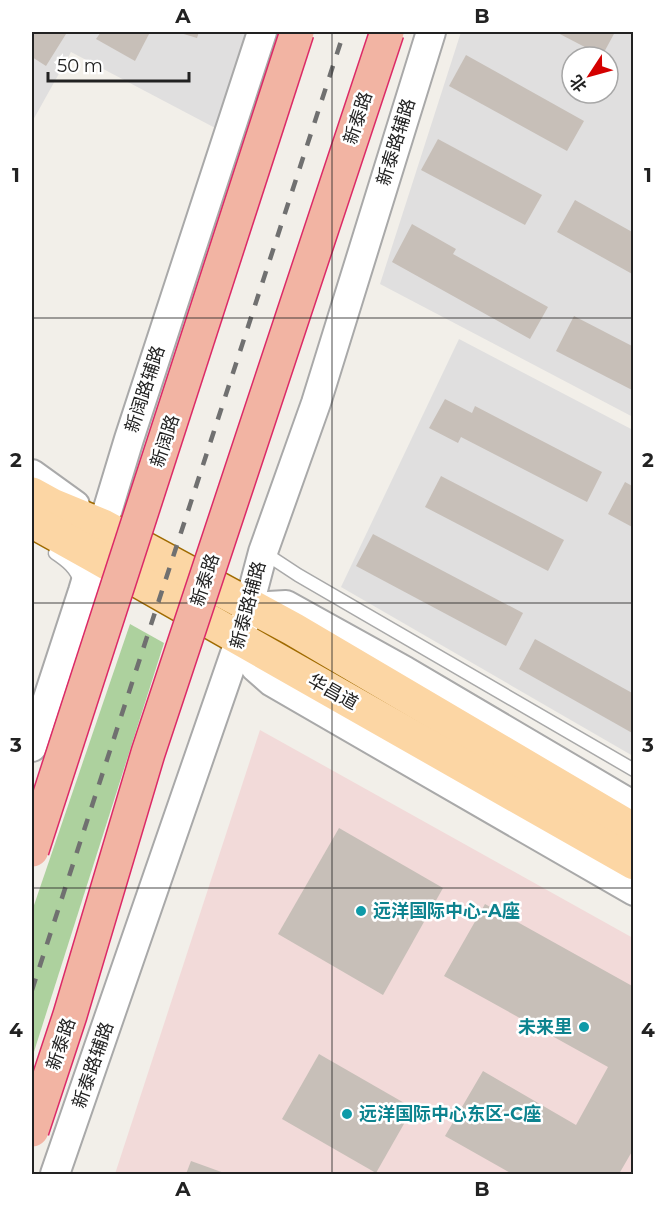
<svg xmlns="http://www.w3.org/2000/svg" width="665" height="1206" viewBox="0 0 665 1206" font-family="Montserrat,'Noto Sans SC',sans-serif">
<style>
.residential{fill:#e0dfdf;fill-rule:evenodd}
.commercial{fill:#f2dad9}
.forest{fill:#add19e}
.building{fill:#c7bfb8}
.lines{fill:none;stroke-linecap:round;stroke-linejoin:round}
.service-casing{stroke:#a9a9a9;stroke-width:15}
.tertiary-casing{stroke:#a9a9a9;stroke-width:32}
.primary-casing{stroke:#a06b00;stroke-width:36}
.service{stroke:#fff;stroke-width:12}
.tertiary{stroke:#fff;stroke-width:28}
.primary{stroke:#fcd6a4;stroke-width:33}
.rail{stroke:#707070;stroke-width:4.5;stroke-dasharray:12 12;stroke-linecap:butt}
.trunk-bridge-casing{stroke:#dc2a67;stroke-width:36;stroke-linecap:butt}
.trunk-bridge{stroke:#f2b4a3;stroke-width:33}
.grid{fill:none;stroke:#222;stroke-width:1.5;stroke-opacity:0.55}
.culture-dot{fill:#0f9aa8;stroke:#fff;stroke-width:2}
.labels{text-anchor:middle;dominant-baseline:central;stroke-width:5;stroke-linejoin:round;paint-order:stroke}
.street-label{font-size:18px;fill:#222;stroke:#fff}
.culture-label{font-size:18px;font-weight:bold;fill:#0d838f;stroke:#fff;text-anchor:start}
.neatline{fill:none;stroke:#222;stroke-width:2}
.grid-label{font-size:20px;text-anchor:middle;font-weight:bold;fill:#222}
</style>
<rect width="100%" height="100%" fill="#f2efe9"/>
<g class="residential">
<polygon points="32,32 250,32 219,130 71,52 32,122"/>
<path d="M461,32H633V417L380,284ZM572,57H608V93H572Z"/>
<polygon points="459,339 633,430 633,756 341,587"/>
</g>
<polygon class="commercial" points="260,730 633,938 633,1174 115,1174"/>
<polygon class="forest" points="130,624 164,643 32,1058 32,911"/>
<g class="building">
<polygon points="32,32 62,32 66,34 46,66 32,57"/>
<polygon points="101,32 145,32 149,34 135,61 96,39"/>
<polygon points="177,32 199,32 197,38"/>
<polygon points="556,32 615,32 602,56"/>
<polygon points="466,55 584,121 567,151 449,86"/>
<polygon points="438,139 542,195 525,225 421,170"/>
<polygon points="575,200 634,233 634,275 557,232"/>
<polygon points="412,224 456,249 453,254 548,307 530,339 392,262"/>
<polygon points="574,316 634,347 634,391 556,351"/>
<polygon points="445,399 472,413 475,406 602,472 587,502 461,437 458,443 429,428"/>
<polygon points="441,476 564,540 548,571 425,507"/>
<polygon points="625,482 634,487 634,528 608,514"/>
<polygon points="373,534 523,613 506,646 356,566"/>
<polygon points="535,639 634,694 634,734 519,669"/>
<polygon points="339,828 443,888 383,995 278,934"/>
<polygon points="485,904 634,987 634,1148 619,1174 512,1174 445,1136 483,1071 576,1125 608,1067 444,976"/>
<polygon points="319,1054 413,1108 376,1173 282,1119"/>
<polygon points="191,1161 227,1174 186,1174"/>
</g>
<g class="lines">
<defs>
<g id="service">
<polyline points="263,552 298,575 634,770"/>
<path d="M55,553C67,561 76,568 81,583"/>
</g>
<g id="tertiary">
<polyline points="32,474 75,505"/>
<polyline points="249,607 286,605 405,671 634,806"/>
<polyline points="240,639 255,667 272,682 634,891"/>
<polyline points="32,747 83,591 129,439 262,32"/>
<polyline points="55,1174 240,639 263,552 316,403 431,32"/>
</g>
<g id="primary">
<polyline points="32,494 52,505 103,526 293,629 634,830"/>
<polyline points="32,521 93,555 634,863"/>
</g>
</defs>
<use href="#service" class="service-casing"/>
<use href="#tertiary" class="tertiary-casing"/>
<use href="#primary" class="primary-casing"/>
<use href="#service" class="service"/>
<use href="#tertiary" class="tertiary"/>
<use href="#primary" class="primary"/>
<polyline class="rail" points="32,990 344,32"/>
<defs>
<g id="trunk-bridge">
<polyline points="32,850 297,32"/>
<polyline points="32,1130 70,1015 148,753 387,32"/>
</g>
</defs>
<use href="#trunk-bridge" class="trunk-bridge-casing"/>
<use href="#trunk-bridge" class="trunk-bridge"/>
</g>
<path class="grid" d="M332,32V1174M32,318H634M32,603H634M32,888H634"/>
<g class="culture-dot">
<circle cx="361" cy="911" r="6"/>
<circle cx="584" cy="1027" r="6"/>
<circle cx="347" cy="1114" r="6"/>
</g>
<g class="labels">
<g class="street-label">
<text transform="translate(358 118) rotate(-72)">新泰路</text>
<text transform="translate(396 142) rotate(-73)">新泰路辅路</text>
<text transform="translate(145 389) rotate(-72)">新阔路辅路</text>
<text transform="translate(165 441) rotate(-72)">新阔路</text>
<text transform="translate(205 580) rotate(-72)">新泰路</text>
<text transform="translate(248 605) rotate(-75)">新泰路辅路</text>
<text transform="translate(333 692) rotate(29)">华昌道</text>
<text transform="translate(61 1044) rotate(-71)">新泰路</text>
<text transform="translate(93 1065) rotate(-71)">新泰路辅路</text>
</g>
<g class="culture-label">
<text x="373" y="911">远洋国际中心-A座</text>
<text x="572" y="1027" text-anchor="end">未来里</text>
<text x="359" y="1114">远洋国际中心东区-C座</text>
</g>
</g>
<rect width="665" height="1206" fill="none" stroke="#ffffff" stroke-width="66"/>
<g transform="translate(590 75) rotate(234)"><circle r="28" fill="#ffffff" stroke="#a7a7a7" stroke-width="1.5"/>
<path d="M0-4.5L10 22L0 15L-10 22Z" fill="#d40000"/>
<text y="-9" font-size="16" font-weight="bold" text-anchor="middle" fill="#222222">北</text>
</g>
<path d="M48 72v9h141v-9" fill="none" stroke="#222222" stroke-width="3"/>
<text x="57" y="72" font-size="18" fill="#222222" stroke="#ffffff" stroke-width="4.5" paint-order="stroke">50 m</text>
<rect x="33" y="33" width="599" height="1140" class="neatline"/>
<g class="grid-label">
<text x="183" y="23">A</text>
<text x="482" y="23">B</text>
<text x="16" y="182">1</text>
<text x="648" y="182">1</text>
<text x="16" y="467">2</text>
<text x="648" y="467">2</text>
<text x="16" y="752">3</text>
<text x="648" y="752">3</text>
<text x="16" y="1037">4</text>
<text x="648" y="1037">4</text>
<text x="183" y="1196">A</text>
<text x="482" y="1196">B</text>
</g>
</svg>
